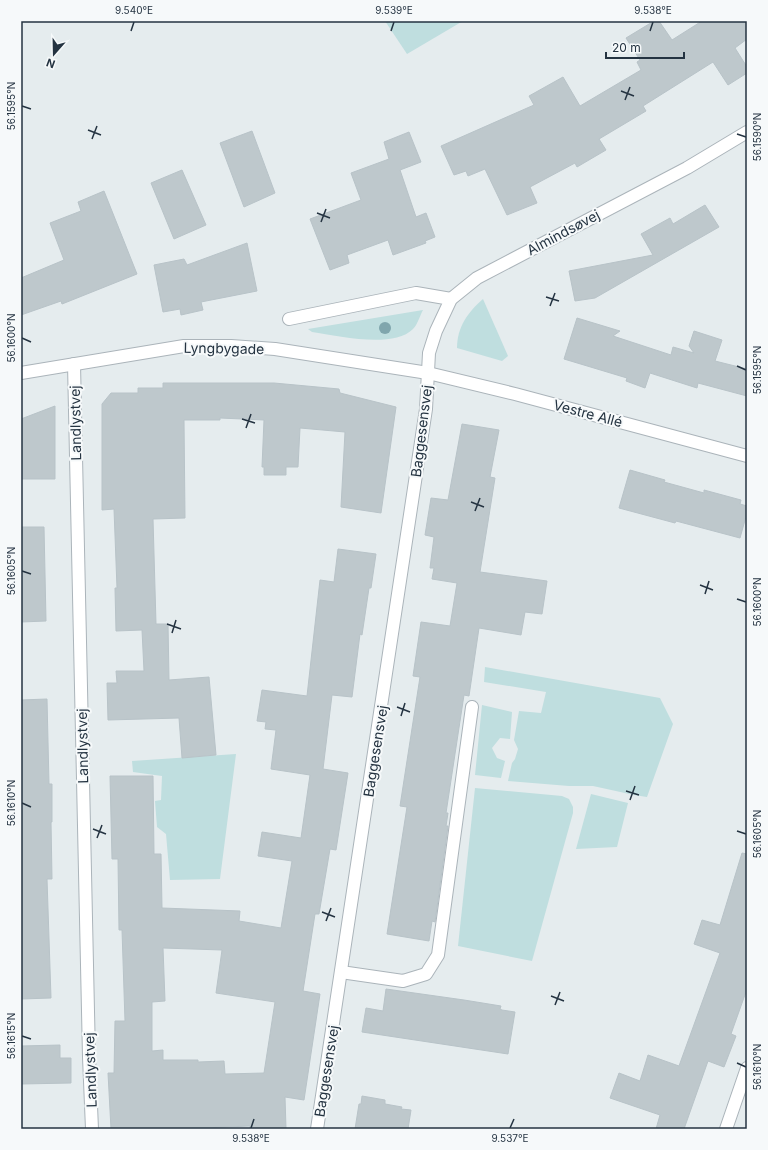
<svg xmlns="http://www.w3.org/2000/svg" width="768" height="1150" viewBox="0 0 768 1150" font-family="Inter,sans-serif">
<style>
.green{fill:#bfdedf}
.building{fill:#bec8cc;stroke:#b8c3c8;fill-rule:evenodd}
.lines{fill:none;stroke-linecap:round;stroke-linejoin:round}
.minor-casing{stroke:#abb4ba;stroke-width:14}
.minor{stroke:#fff;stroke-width:12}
.tree{fill:#80a6ad}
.ticks{fill:none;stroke:#243341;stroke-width:1.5}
.labels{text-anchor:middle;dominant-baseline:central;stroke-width:4;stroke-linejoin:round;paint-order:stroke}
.street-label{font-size:14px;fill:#243341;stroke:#f6f9fa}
.neatline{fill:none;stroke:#243341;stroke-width:1.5}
.ticks-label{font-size:10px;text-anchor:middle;fill:#243341}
</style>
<rect width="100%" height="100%" fill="#e5ecee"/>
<g class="green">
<polygon points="385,21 463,21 407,54"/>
<path d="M483,299L508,356L502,361L457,348C457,327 468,312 483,299Z"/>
<path d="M423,310C420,315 418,324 413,329C393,349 339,336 312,332L308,329Z"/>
<polygon points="485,667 660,698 673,724 647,797 634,795 593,786 569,786 508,781 512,763 515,759 518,749 514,740 519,711 541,713 546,692 484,682"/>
<polygon points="482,705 512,712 510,739 500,738 492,748 497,758 505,761 501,778 475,775"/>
<polygon points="236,754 220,879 170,880 166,834 157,827 155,801 161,800 162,776 133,772 132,761"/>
<polygon points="475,788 562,796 569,799 573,807 573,813 532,961 458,946"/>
<polygon points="591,794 628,803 617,847 576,849"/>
</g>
<g class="building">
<polygon points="654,21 659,21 672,40 702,21 747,21 747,39 735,48 747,67 747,73 728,85 713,62 643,106 646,111 599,139 606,150 577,167 575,163 530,187 537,203 507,215 485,169 468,176 466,171 454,175 441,146 534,105 529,96 563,77 580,106 641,70 637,62 640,60 626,38"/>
<polygon points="252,131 275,193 244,207 220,143"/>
<polygon points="409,132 421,162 400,170 416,217 426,213 435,237 425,241 426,243 393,255 388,240 347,255 349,263 330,270 310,219 361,200 351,173 389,159 384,142"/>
<polygon points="182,170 206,225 174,239 151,183"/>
<polygon points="104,191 137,274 62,304 61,301 21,315 21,278 64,260 50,223 81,211 78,202"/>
<polygon points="705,205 719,227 595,298 575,301 569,271 653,255 641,234 670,218 673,224"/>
<polygon points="247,243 257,291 201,302 203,310 181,315 180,309 163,312 154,265 184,259 187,265"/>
<polygon points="577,318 620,331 613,336 671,355 673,347 694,353 689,346 694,331 722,340 715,361 747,369 747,396 698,383 697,388 650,373 645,388 626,381 627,378 564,359"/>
<polygon points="163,383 274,383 339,389 340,393 396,407 381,513 341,507 345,432 300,428 298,467 286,467 286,475 264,475 264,467 262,467 264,420 220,418 220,420 184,420 185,518 153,519 156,624 168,624 169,680 209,677 216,755 182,758 179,718 108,720 107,683 117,683 116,671 144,671 142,630 116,631 115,588 117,588 114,509 102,510 102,404 111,393 138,393 138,388 163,388"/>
<polygon points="55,406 55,479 21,479 21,419"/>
<polygon points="462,424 499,430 490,477 495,478 480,572 547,581 542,614 525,612 521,635 479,628 469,696 464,695 446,813 448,813 446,826 448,826 435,922 432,921 429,941 387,934 407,807 400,806 420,677 413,676 421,622 450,626 457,583 432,579 434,568 430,568 434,537 425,535 431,498 448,500"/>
<polygon points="630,470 665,480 664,482 704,493 704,490 741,500 740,504 747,506 747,513 740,538 676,521 675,523 619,508"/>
<polygon points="21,527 44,527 46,621 21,622"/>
<path d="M338,549L376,554L371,588H369L362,635L360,634L352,697L332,695L323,769L348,773L336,850L330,849L319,914H315L303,991L320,994L304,1100L285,1097L286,1129H250V1126L180,1129H111L108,1073H114L115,1021H125L122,930H119L118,859H112L110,776H153L154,854H161L162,908L240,911L239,921L281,928L292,861L258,856L262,832L301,838L310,775L271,769L276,730L265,729L266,722L257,721L262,690L307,696L320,580L334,582ZM163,948L222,950L216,993L275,1002L264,1073L225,1074L224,1061L198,1062V1060H163V1050L152,1051V1002L165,1001Z"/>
<polygon points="47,699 49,784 52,784 52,822 51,822 52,879 47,879 51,998 21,999 21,700"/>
<polygon points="742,853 747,854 747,989 731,1034 736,1036 724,1067 708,1061 684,1129 656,1129 660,1115 610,1098 619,1073 640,1081 648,1055 679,1066 720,953 694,944 702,920 720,925"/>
<polygon points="386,989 464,1000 501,1006 500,1009 502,1010 515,1012 508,1054 362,1032 366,1008 383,1011"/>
<polygon points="60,1045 60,1058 71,1058 71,1083 21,1084 21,1046"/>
<polygon points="362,1096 385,1100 385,1104 402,1107 401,1109 411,1110 408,1129 355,1129 359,1104 361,1104"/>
</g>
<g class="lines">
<defs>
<g id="minor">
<polyline points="289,319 416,293 451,299"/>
<polyline points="74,364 89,1057 92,1129"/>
<polyline points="21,373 184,346 231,346 275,349 428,373 515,394 747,456"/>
<polyline points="341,972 403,981 426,974 438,955 472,707"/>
<polyline points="317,1129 426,409 429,353 436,331 451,299 477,278 687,168 747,132"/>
<polyline points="726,1129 747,1068"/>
</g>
</defs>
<use href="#minor" class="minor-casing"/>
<use href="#minor" class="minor"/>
</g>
<circle class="tree" cx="385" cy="328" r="6"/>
<path class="ticks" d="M131,31L134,22M391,31L394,22M650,31L653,22M621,91L634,96M625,100L630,87M22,106L31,109M88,130L101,135M737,134L746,137M92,139L97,126M317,213L330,218M321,222L326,209M546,297L559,301M550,306L555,293M22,338L31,342M737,366L746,370M242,419L255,423M246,428L251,414M471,502L484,507M475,511L480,498M22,571L31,574M700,585L713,590M705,594L709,581M737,599L746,602M167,624L181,629M172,633L176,620M397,707L410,712M401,716L405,703M626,791L639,795M630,800L635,786M22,803L31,807M93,829L106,834M737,831L746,834M97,838L102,825M322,912L335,917M326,921L331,908M551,996L564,1001M555,1005L560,992M22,1036L31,1039M737,1063L746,1067M251,1128L254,1119M510,1128L514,1119"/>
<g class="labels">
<g class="street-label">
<text transform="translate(563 232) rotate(-28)">Almindsøvej</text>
<text transform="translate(224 348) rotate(1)">Lyngbygade</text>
<text transform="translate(588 413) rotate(15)">Vestre Allé</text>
<text transform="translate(75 423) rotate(-91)">Landlystvej</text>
<text transform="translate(421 431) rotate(-83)">Baggesensvej</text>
<text transform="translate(82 746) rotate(-91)">Landlystvej</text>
<text transform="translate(375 751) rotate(-81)">Baggesensvej</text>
<text transform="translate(90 1070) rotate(-92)">Landlystvej</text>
<text transform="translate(326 1071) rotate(-81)">Baggesensvej</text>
</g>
</g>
<rect width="768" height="1150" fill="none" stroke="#f6f9fa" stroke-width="44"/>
<g transform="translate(54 54) rotate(200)" stroke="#f6f9fa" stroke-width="3" paint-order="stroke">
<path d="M0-3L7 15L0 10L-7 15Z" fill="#243341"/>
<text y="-6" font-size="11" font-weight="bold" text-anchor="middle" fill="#243341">N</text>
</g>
<path d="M606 52v6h78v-6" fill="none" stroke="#243341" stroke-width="2"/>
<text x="612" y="52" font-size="12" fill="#243341" stroke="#f6f9fa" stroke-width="3" paint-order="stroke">20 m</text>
<rect x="22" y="22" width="724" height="1106" class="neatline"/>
<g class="ticks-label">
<text x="134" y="14">9.540°E</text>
<text x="394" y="14">9.539°E</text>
<text x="653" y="14">9.538°E</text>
<text transform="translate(11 106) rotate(-90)" y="4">56.1595°N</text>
<text transform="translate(757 137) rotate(-90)" y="4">56.1590°N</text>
<text transform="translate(11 338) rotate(-90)" y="4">56.1600°N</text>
<text transform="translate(757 370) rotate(-90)" y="4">56.1595°N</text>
<text transform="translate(11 571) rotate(-90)" y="4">56.1605°N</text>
<text transform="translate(757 602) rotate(-90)" y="4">56.1600°N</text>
<text transform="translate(11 803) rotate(-90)" y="4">56.1610°N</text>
<text transform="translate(757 834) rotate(-90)" y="4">56.1605°N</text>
<text transform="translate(11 1036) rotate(-90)" y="4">56.1615°N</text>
<text transform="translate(757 1067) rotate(-90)" y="4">56.1610°N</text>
<text x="251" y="1142">9.538°E</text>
<text x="510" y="1142">9.537°E</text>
</g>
</svg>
